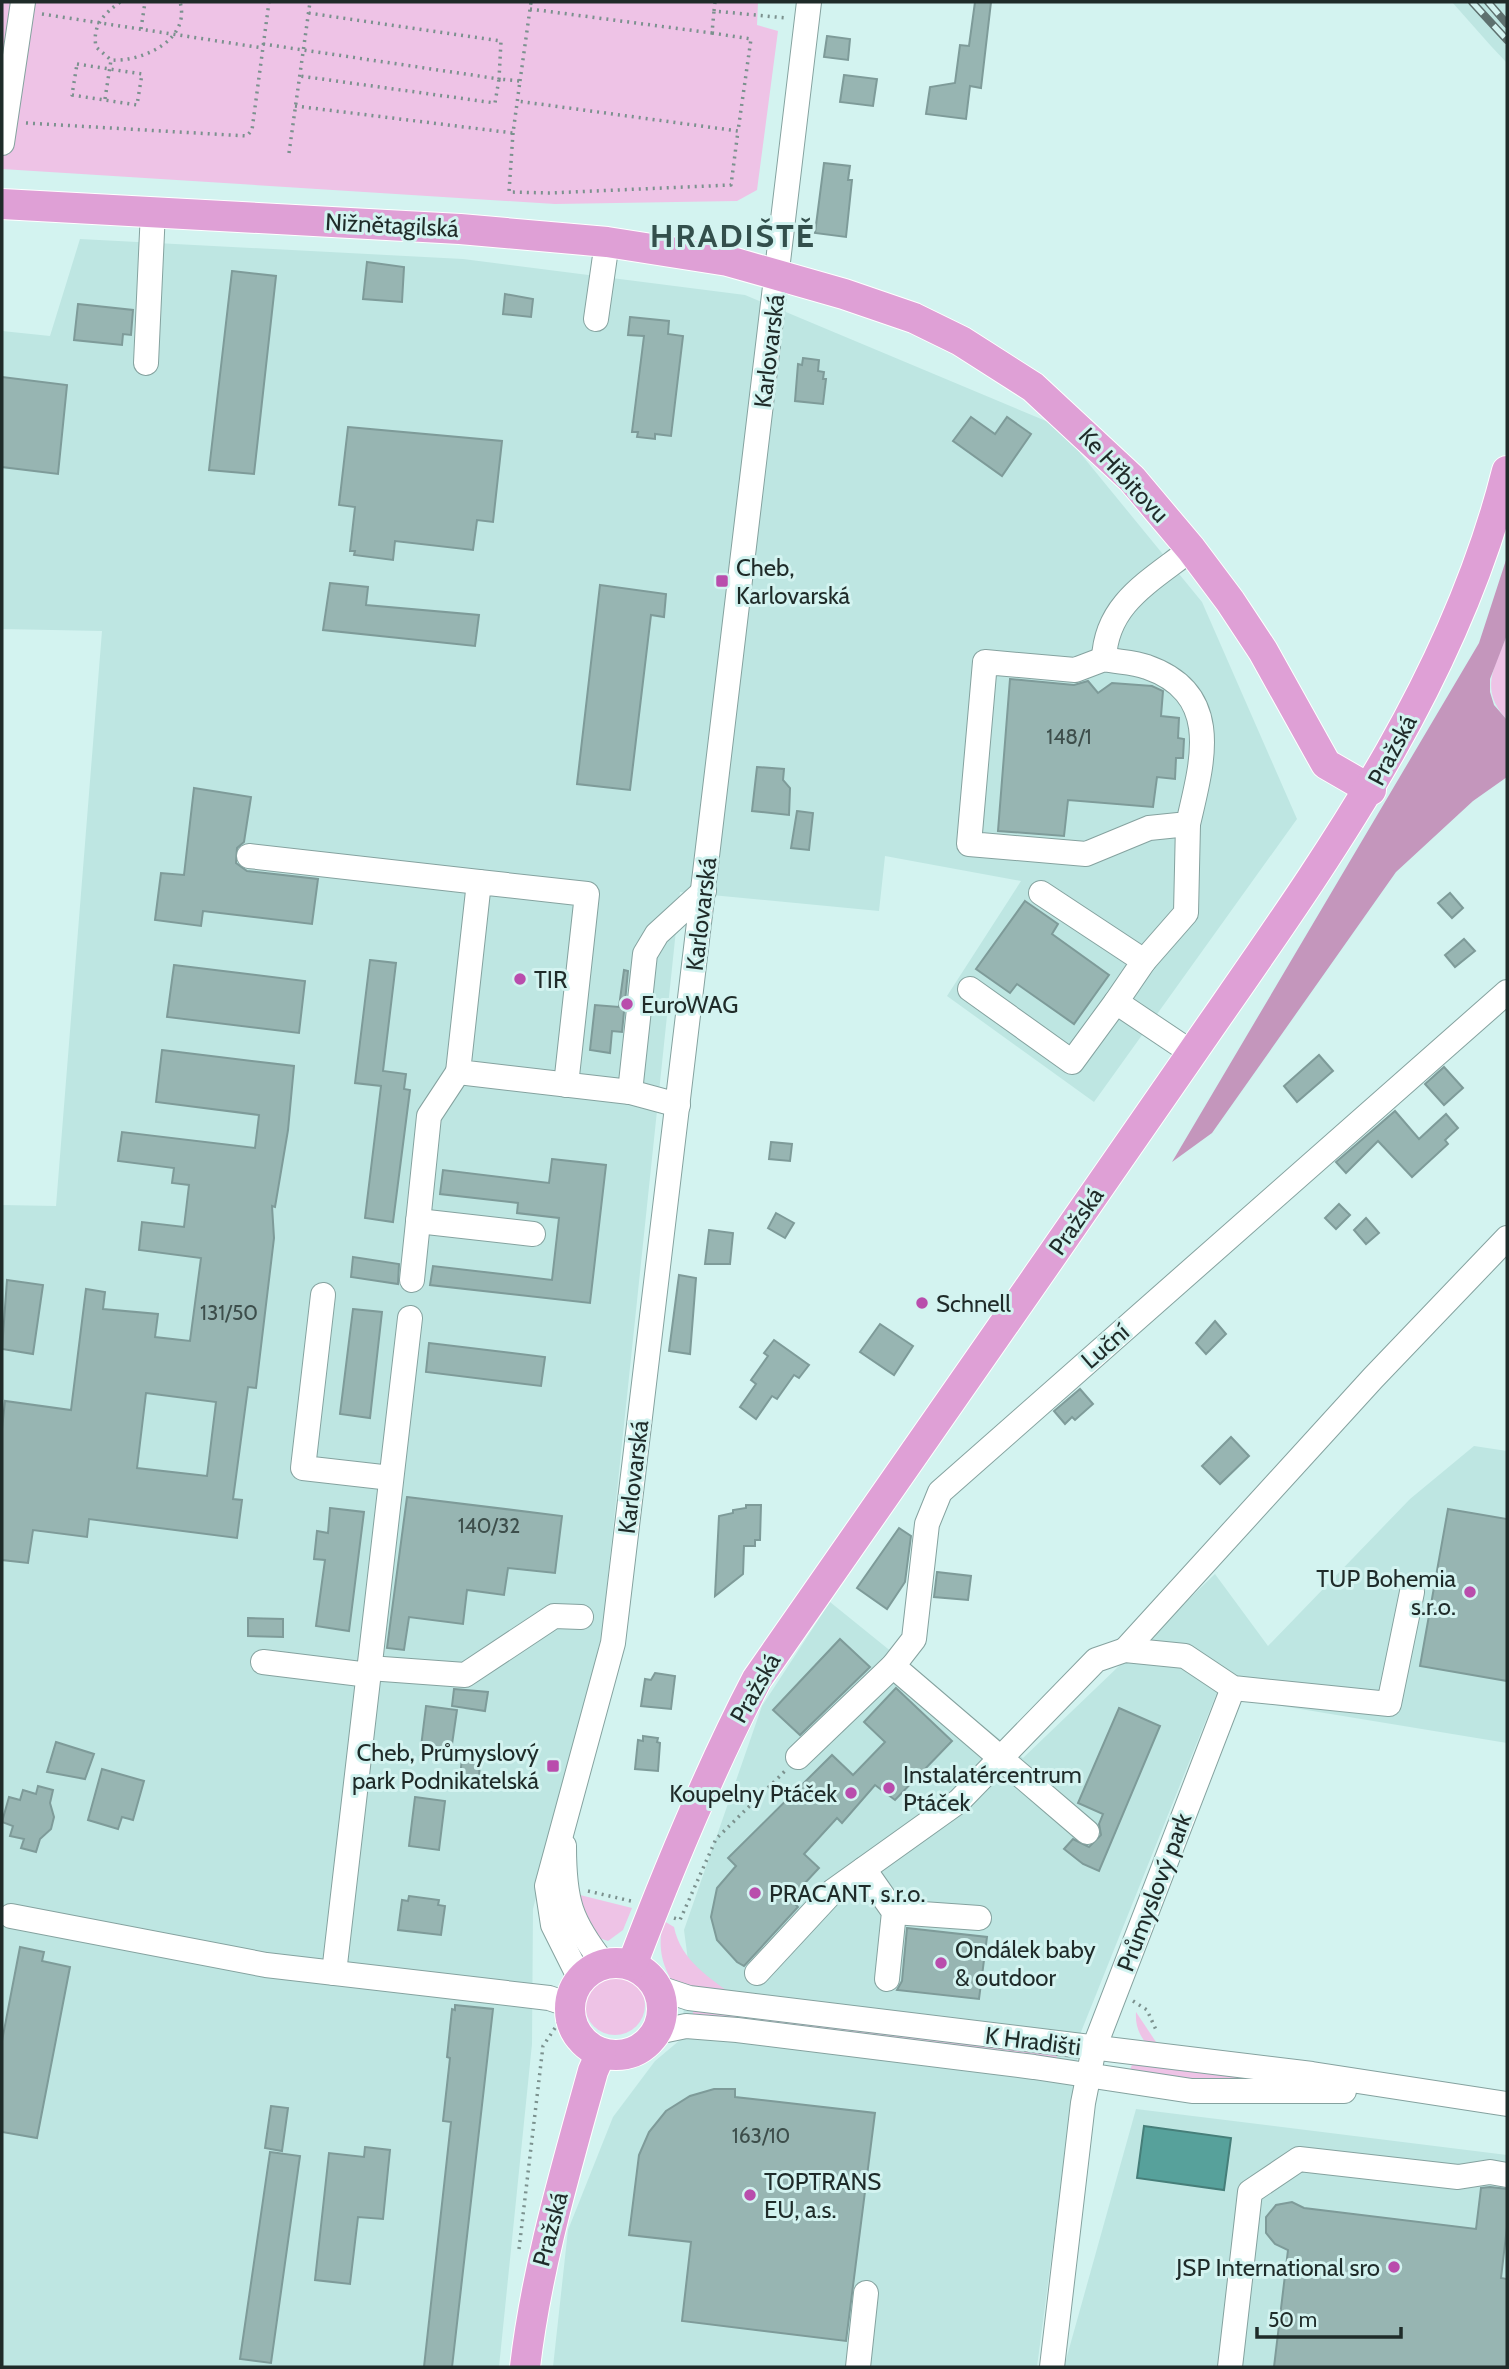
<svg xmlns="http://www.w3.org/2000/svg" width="1509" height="2369" viewBox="0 0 1509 2369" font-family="Cabin,sans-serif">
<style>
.built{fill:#bee6e2}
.green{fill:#eec3e6}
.forest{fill:#c496bc}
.water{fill:#57a19b;stroke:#467e79;stroke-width:2}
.building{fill:#97b5b2;stroke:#7e9b99;stroke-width:2;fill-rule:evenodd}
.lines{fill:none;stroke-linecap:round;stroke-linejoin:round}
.minor-casing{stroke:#85a29f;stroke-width:26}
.major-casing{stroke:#fff;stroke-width:32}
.path{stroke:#7b918e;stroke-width:3.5;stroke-dasharray:2 5;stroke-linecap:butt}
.minor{stroke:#fff;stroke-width:24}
.major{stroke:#dfa0d6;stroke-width:30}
.rail-casing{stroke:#5e716f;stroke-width:8}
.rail{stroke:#d3f3f0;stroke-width:5;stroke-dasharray:16;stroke-linecap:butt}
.poi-dot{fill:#b94dac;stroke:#d3f3f0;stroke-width:2.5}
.labels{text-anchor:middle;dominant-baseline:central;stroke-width:6;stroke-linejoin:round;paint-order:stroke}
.number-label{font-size:21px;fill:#3d4e4b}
.street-label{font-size:24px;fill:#1f2b29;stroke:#d3f3f0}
.poi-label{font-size:24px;fill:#1f2b29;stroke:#d3f3f0;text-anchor:start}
.district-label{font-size:32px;font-weight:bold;letter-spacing:2px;fill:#334f4c;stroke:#d3f3f0}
</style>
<rect width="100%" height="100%" fill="#d3f3f0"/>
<g class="built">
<polygon points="1452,2 1507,2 1507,63 1491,46"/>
<polygon points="80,239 463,259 745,295 1058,426 1202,602 1297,819 1094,1102 947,996 1021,881 885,856 879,911 680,892 602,1634 533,1909 532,2044 499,2367 2,2367 2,1205 56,1206 102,631 2,629 2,331 50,336"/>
<polygon points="1474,1446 1507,1451 1507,1743 1216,1695 1081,2032 1037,2367 553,2367 568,2230 613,2117 655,2061 680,2040 689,1968 684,1930 762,1706 830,1602 1023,1758 1215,1574 1268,1646 1410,1499"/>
<polygon points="1136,2109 1507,2155 1507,2367 1064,2367"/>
</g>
<g class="green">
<polygon points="2,2 758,2 757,25 778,31 757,190 737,201 555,204 2,169"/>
<path d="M1507,635V720C1479,689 1494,669 1507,635Z"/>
<polygon points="576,1894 632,1908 623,1930 608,1941 593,1936"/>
<path d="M664,1921L674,1927C681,1961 710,1978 737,1998L675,1985C661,1966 657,1943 664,1921Z"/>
<circle cx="615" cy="2005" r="30"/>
<polygon points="694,2008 1056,2050 1057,2058 692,2017"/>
<path d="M1136,2012L1160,2048H1150C1140,2037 1135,2027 1136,2012Z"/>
<polygon points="1133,2062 1295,2081 1211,2088 1130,2070"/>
</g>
<polygon class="forest" points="1507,557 1507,635 1490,679 1490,692 1494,705 1507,720 1507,777 1473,801 1396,872 1212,1133 1172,1162 1479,643"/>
<polygon class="water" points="1144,2126 1231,2138 1224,2190 1137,2178"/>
<g class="building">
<polygon points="975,2 991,2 981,88 970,86 966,119 926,114 930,87 955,83 960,45 969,46"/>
<polygon points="827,36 850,39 848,60 824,57"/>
<polygon points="844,75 877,79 873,106 840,102"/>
<polygon points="824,163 850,166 848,180 852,180 846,237 815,233"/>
<polygon points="367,262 404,267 402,302 363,299"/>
<polygon points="232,271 276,276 254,474 209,470"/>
<polygon points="505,294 533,299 531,317 503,314"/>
<polygon points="78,304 133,310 131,335 123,334 122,345 74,340"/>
<polygon points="630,317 669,321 668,334 683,336 671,436 655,434 655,439 637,437 638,432 632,432 644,336 628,335"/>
<polygon points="803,358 819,360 818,371 824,372 823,379 826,379 823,404 795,401 798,364 802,365"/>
<polygon points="2,377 67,385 58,474 2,467"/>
<polygon points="971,417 995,434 1007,417 1031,434 1002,476 953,441"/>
<polygon points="348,427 502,441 493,522 477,520 473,550 395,541 393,560 354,555 355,551 350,551 355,507 339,505"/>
<polygon points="330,583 368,587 366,605 479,615 475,646 323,630"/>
<polygon points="600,585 666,594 664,617 651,615 630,790 577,784"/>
<polygon points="1010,679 1074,685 1088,681 1098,693 1112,683 1152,686 1163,691 1161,716 1179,718 1178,738 1184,739 1183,758 1176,758 1175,779 1157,777 1153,807 1068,800 1064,836 998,831"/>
<polygon points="757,767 784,769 783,780 790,788 789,815 752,811"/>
<polygon points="194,788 251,797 244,842 237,848 236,863 247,871 318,879 312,924 203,911 201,926 155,920 161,873 184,875"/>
<polygon points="797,811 813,813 809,850 791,848"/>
<polygon points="1450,893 1463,908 1452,918 1438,903"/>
<polygon points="1025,901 1058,924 1052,934 1109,975 1074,1024 1017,984 1010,993 976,969"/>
<polygon points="1464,939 1475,951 1455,967 1445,955"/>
<polygon points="370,960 396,963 383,1071 406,1074 404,1089 410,1090 393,1222 365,1218 381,1086 355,1083"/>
<polygon points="174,965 305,981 299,1033 167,1017"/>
<polygon points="624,970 628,971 622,1032 612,1031 610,1053 590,1050 595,1005 619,1007"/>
<path d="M162,1050L294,1066L288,1130L275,1207L272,1206L274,1238L256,1388L248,1387L233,1499L242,1500L237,1538L89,1519L87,1537L33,1530L28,1563L2,1560V1429L5,1401L71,1410L86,1289L105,1292L103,1309L158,1314L155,1337L190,1341L201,1258L139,1250L142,1222L184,1227L189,1185L172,1183L174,1168L118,1161L122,1132L255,1148L259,1115L156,1102ZM146,1393L216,1402L207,1476L137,1468Z"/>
<polygon points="1319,1055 1333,1071 1297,1102 1284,1086"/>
<polygon points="1444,1067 1463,1088 1444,1105 1425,1084"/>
<polygon points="1395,1111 1419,1139 1446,1114 1458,1128 1445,1140 1448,1144 1412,1177 1378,1141 1346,1173 1336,1162"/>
<polygon points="771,1142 792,1144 790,1161 769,1159"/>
<polygon points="552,1159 606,1165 590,1303 430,1285 433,1266 552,1280 559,1218 517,1213 518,1203 440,1194 443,1170 549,1183"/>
<polygon points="1339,1204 1350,1215 1336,1229 1325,1218"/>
<polygon points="776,1213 794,1223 785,1238 768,1228"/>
<polygon points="1366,1218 1379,1233 1366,1244 1354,1230"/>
<polygon points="709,1230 733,1233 730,1264 705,1264"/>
<polygon points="353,1257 399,1264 398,1284 351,1277"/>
<polygon points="679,1275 696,1278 690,1354 669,1351"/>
<polygon points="7,1280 43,1285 33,1354 2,1349"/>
<polygon points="353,1309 382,1312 370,1418 340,1414"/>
<polygon points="1215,1321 1226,1334 1206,1354 1196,1343"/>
<polygon points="880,1324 913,1346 894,1375 860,1352"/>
<polygon points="774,1340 809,1365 799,1378 794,1375 777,1399 772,1396 756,1419 740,1407 756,1384 751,1380 768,1356 764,1353"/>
<polygon points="429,1343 545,1357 541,1386 426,1372"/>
<polygon points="1080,1389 1093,1404 1075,1420 1072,1417 1065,1424 1054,1411"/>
<polygon points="1231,1437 1249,1456 1220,1484 1202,1466"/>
<polygon points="407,1497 562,1516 555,1573 508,1568 504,1595 467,1590 463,1624 409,1617 404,1650 387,1648"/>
<polygon points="746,1505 761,1505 760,1540 755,1540 755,1546 744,1546 743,1574 715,1596 719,1516 733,1513 733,1510 746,1508"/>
<polygon points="330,1508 364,1512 349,1631 316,1626 325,1560 314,1559 317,1531 328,1533"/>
<polygon points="1448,1509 1507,1519 1507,1681 1420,1666"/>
<polygon points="899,1528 911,1536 905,1582 887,1609 857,1588"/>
<polygon points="937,1572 971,1576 968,1600 934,1597"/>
<polygon points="248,1618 283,1619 283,1637 248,1636"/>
<polygon points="840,1639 870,1667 800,1735 773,1710"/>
<polygon points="655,1673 675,1676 671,1709 641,1706 645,1679 651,1680"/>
<polygon points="896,1688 952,1741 895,1800 875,1785 842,1823 837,1818 804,1854 819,1868 790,1899 798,1907 744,1966 737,1962 717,1940 711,1917 717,1888 736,1866 728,1858 832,1755 853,1775 885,1742 864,1722"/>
<polygon points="454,1689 488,1692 485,1711 452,1706"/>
<polygon points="426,1706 457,1710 450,1758 420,1755"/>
<polygon points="1119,1708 1160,1726 1099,1871 1083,1864 1064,1849 1073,1839 1089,1847 1101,1835 1099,1824 1103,1814 1078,1803"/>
<polygon points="643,1736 658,1738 657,1742 660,1743 658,1771 635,1769 638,1740 643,1741"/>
<polygon points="56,1742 94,1754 85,1779 47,1772"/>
<polygon points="462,1758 480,1760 479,1778 460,1777"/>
<polygon points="102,1769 144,1781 133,1820 122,1817 118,1829 88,1820"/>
<polygon points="38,1786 53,1790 50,1803 54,1817 51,1829 40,1839 36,1852 21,1848 24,1839 10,1836 13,1826 2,1822 9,1797 20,1800 23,1790 36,1794"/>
<polygon points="415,1797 445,1801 439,1850 409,1846"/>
<polygon points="409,1896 439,1900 438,1905 445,1906 441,1935 398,1930 402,1900 408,1901"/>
<polygon points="907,1928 987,1937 979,1999 897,1990 902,1981"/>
<polygon points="20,1947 44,1952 42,1961 70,1967 37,2138 2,2132 2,2041"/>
<polygon points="455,2005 493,2009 452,2367 424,2367 451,2122 443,2121 450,2058 447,2057 452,2009 455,2010"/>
<polygon points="714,2089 735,2089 735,2097 875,2113 846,2341 682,2321 691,2242 629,2235 639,2155 649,2132 666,2111 690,2096"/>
<polygon points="271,2106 288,2108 282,2151 265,2148"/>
<polygon points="365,2147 390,2150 383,2219 358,2217 350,2284 315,2280 329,2153 364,2157"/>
<polygon points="270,2152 300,2156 271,2363 240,2359"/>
<polygon points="1490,2187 1507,2189 1507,2227 1501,2278 1507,2279 1507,2367 1274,2367 1288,2250 1275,2244 1266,2233 1266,2217 1276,2205 1292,2202 1304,2208 1476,2229 1481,2188"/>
</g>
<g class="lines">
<defs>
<g id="minor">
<polyline points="2,143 23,2"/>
<polyline points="596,319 607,242"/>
<polyline points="146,363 153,211"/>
<path d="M1104,659C1118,662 1134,662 1147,667C1224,694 1202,763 1188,824L1149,828L1086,854L969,844L985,662L1075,670Z"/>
<path d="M1104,659C1106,603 1151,581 1191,549"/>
<polyline points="249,856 479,882"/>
<polyline points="1041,893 1144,961 1116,1002"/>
<polyline points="1144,961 1186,913 1188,824"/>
<polyline points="970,989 1072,1062 1116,1002 1192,1053"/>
<polyline points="566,1085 587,894 479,882 458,1072 630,1092 678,1105"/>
<polyline points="630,1092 645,954 657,934 704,891"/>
<polyline points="418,1221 533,1234"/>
<polyline points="412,1280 429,1116 458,1072"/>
<polyline points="323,1295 303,1468 391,1478"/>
<polyline points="1125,1650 1373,1378 1507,1238"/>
<polyline points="263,1662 369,1675"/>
<polyline points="893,1666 1087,1832"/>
<polyline points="369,1668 465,1675 554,1616 581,1617"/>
<polyline points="798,1757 893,1666 914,1639 927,1524 940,1492 1507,992"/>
<path d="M564,1846C564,1901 570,1921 604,1964"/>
<polyline points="864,1869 894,1912 887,1979"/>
<polyline points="894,1912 979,1918"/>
<polyline points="11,1916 266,1965 549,1998 570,2005"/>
<polyline points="334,1973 410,1318"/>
<polyline points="757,1973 833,1891 959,1801 1096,1660 1125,1650 1185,1656 1233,1688 1389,1704 1412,1592"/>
<polyline points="580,1979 553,1925 547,1886 613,1643 809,2"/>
<polyline points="659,1988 689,1998 1312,2074 1507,2104"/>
<polyline points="657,2032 686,2026 737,2030 1034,2067 1192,2091 1344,2091"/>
<polyline points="858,2367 866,2293"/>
<polyline points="1052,2367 1083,2103 1094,2048 1233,1688"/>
<polyline points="1230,2367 1250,2192 1299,2159 1458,2177 1490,2172 1507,2175"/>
</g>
<g id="major">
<polyline points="2,204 460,229 607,242 728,261 844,294 914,318 961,341 1033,387 1132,479 1191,549 1230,601 1263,651 1326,764 1371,790"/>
<circle cx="616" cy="2009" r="46"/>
<path d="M632,1965C669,1868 709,1771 757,1679C898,1475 1042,1271 1183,1066C1312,878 1450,697 1507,471"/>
<path d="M525,2367C537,2265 566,2169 593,2071L601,2053"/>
</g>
</defs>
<use href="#minor" class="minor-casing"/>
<use href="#major" class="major-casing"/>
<g class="path">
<path d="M120,2C104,14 92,25 96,47L111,60C142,62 191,40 180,2"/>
<polyline points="715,2 714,11 786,18"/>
<polyline points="530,9 712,33 714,11"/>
<polyline points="42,14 263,48"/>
<polyline points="141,29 145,2"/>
<polyline points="712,33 751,39 738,131"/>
<polyline points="263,44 499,79 501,41 308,13"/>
<polygon points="77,64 142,74 137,105 72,95"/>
<polyline points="520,81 531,2"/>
<polyline points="105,99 111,60"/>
<polyline points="295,106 513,133 520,81 499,79 495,103 300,76"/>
<polyline points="26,123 247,136 252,130 269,2"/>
<polyline points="513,133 509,192 549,193 731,185 738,131 517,101"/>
<polyline points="289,153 310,2"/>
<polyline points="588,1891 631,1901"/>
<polyline points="674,1918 680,1920 716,1839 785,1771"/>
<polyline points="1133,2001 1147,2010 1157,2032"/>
<polyline points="519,2249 543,2046 559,2022"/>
</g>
<use href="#minor" class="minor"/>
<use href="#major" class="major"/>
<defs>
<g id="rail">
<polyline points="1472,2 1507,40"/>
<polyline points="1488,2 1507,24"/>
</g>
</defs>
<use href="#rail" class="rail-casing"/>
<use href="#rail" class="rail"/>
</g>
<g class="poi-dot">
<rect x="715" y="574" width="14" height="14" rx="3.5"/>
<circle cx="520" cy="979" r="7"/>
<circle cx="627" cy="1004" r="7"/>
<circle cx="922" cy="1303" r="7"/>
<circle cx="1470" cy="1592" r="7"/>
<rect x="546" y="1759" width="14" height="14" rx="3.5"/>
<circle cx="889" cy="1788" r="7"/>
<circle cx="851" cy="1793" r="7"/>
<circle cx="755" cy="1893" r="7"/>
<circle cx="941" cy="1963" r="7"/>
<circle cx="750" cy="2195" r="7"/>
<circle cx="1394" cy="2267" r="7"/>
</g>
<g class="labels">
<g class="number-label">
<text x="1069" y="736">148/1</text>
<text x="229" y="1312">131/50</text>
<text x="489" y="1525">140/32</text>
<text x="761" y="2135">163/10</text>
</g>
<g class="street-label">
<text transform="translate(392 225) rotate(3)">Nižnětagilská</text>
<text transform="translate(769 351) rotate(-83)">Karlovarská</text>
<text transform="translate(1124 475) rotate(47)">Ke Hřbitovu</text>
<text transform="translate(1392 750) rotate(-62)">Pražská</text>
<text transform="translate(701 914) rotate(-83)">Karlovarská</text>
<text transform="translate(1076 1221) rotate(-55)">Pražská</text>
<text transform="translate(1105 1346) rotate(-41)">Luční</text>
<text transform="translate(633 1477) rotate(-83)">Karlovarská</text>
<text transform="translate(755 1688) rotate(-60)">Pražská</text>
<text transform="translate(1154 1892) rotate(-69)">Průmyslový park</text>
<text transform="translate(1033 2041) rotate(7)">K Hradišti</text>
<text transform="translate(550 2229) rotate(-75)">Pražská</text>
</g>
<g class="poi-label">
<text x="736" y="567">Cheb,<tspan x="736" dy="28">Karlovarská</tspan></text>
<text x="534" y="979">TIR</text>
<text x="641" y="1004">EuroWAG</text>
<text x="936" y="1303">Schnell</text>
<text x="1456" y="1578" text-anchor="end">TUP Bohemia<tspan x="1456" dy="28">s.r.o.</tspan></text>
<text x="539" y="1752" text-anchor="end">Cheb, Průmyslový<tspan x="539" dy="28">park Podnikatelská</tspan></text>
<text x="903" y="1774">Instalatércentrum<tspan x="903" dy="28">Ptáček</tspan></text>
<text x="837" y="1793" text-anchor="end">Koupelny Ptáček</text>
<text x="769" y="1893">PRACANT, s.r.o.</text>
<text x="955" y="1949">Ondálek baby<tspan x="955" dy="28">&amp; outdoor</tspan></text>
<text x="764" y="2181">TOPTRANS<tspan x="764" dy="28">EU, a.s.</tspan></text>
<text x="1380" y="2267" text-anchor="end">JSP International sro</text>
</g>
<g class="district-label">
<text x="733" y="235">HRADIŠTĚ</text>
</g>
</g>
<rect width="1509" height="2369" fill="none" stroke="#1f2b29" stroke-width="7"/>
<path d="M1257 2327v10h144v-10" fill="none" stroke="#1f2b29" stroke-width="3.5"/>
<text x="1268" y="2327" font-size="21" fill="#1f2b29" stroke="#d3f3f0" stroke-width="5" paint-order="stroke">50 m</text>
</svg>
